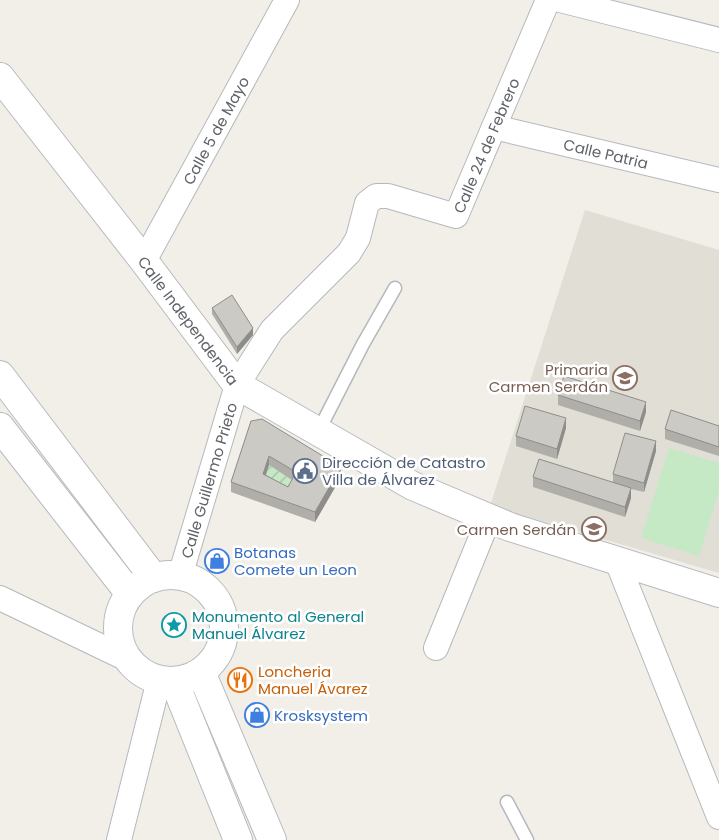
<svg xmlns="http://www.w3.org/2000/svg" width="719" height="840" viewBox="0 0 719 840" font-family="Poppins,sans-serif">
<style>
.education{fill:#e1ded6}
.garden{fill:url(#garden-furrows)}
.pitch{fill:#c5e8c5}
.lines{fill:none;stroke-linecap:round;stroke-linejoin:round}
.lane-casing{stroke:#b5b8bc;stroke-width:15}
.street-casing{stroke:#b5b8bc;stroke-width:26}
.secondary-casing{stroke:#b6babf;stroke-width:30}
.lane{stroke:#fff;stroke-width:12}
.street{stroke:#fff;stroke-width:24}
.secondary{stroke:#fff;stroke-width:28}
.wall{fill:#afaea9;fill-rule:evenodd}
.shaded-wall{fill:#8f8d8a}
.building{fill:#cccac5;stroke:#8f8d8a;fill-rule:evenodd}
.labels{text-anchor:middle;dominant-baseline:central;stroke-width:5;stroke-linejoin:round;paint-order:stroke}
.street-label{font-size:15px;fill:#5f6368;stroke:#fff}
.education-label{font-size:15px;fill:#785e54;stroke:#fff;text-anchor:end}
.service-label{font-size:15px;fill:#4e5e75;stroke:#fff;text-anchor:start}
.shop-label{font-size:15px;fill:#366cbe;stroke:#fff;text-anchor:start}
.culture-label{font-size:15px;fill:#0d838f;stroke:#fff;text-anchor:start}
.food-label{font-size:15px;fill:#c56008;stroke:#fff;text-anchor:start}
</style>
<defs>
<pattern id="garden-furrows" width="10" height="10" patternUnits="userSpaceOnUse" patternTransform="scale(1.25)"><rect width="10" height="10" fill="#c5e8c5"/><path d="M-1 1l2-2M0 10L10 0M9 11l2-2" fill="none" stroke="#a3c0a4"/></pattern>
</defs>
<rect width="100%" height="100%" fill="#f1efe8"/>
<polygon class="education" points="585,210 719,250 719,573 490,506"/>
<polygon class="garden" points="269,465 296,482 288,496 263,483"/>
<polygon class="pitch" points="669,448 719,463 719,491 699,556 641,538"/>
<g class="lines">
<defs>
<g id="lane">
<polyline points="318,432 363,344 395,288"/>
<polyline points="507,802 527,840"/>
</g>
<g id="street">
<polyline points="560,0 719,40"/>
<path id="s1" d="M494,127L719,180"/>
<path id="s2" d="M144,261L287,0"/>
<polyline points="617,561 719,817"/>
<path id="s3" d="M180,576L237,385L272,330L349,253L358,238L367,203L376,196H388L456,216L548,0"/>
<polyline points="0,598 127,659"/>
<polyline points="436,648 484,530 483,516"/>
<polyline points="119,840 159,680"/>
</g>
<g id="secondary">
<path id="s4" d="M0,77L144,261L237,385L413,486L510,527L719,593"/>
<polyline points="0,375 154,578"/>
<polyline points="0,427 130,594"/>
<circle cx="171" cy="628" r="53"/>
<polyline points="201,672 272,840"/>
<polyline points="174,681 238,840"/>
</g>
</defs>
<use href="#lane" class="lane-casing"/>
<use href="#street" class="street-casing"/>
<use href="#secondary" class="secondary-casing"/>
<use href="#lane" class="lane"/>
<use href="#street" class="street"/>
<use href="#secondary" class="secondary"/>
</g>
<g class="wall">
<polygon points="212,308 253,335 237,354 212,314"/>
<polygon points="558,395 646,412 640,431 558,405"/>
<path d="M251,421L341,477L315,522L231,492V482ZM269,465L292,480L288,487L266,475Z"/>
<polygon points="719,426 719,456 665,439 665,429"/>
<polygon points="566,428 557,459 516,446 516,436"/>
<polygon points="656,451 644,492 631,489 631,498 625,517 533,487 533,477 613,482 613,474"/>
</g>
<g class="shaded-wall">
<polygon points="253,328 253,335 237,354 237,347"/>
<polygon points="646,402 646,412 640,431 640,421"/>
<polygon points="566,418 566,428 557,459 557,449"/>
<polygon points="656,441 656,451 644,492 644,483"/>
<polygon points="269,456 269,465 263,483 263,474"/>
<polygon points="341,467 341,477 315,522 315,512"/>
<polygon points="631,488 631,498 625,517 625,507"/>
</g>
<g class="building">
<polygon points="232,295 253,328 237,347 212,308"/>
<polygon points="564,376 646,402 640,421 558,395"/>
<polygon points="525,406 566,418 557,449 516,436"/>
<polygon points="671,410 719,426 719,447 665,429"/>
<path d="M262,419L341,467L315,512L231,482L251,421ZM269,456L296,472L288,487L263,474Z"/>
<polygon points="625,433 656,441 644,483 613,474"/>
<polygon points="539,459 631,488 625,507 533,477"/>
</g>
<defs>
<symbol id="school-ring" viewBox="-11 -11 22 22"><circle r="9.5" fill="#fff" stroke="#8d6e63" stroke-width="1.5"/><path d="M0-5L7-2L0 1L-7-2ZM-4 1L0 2.5L4 1V4Q0 6-4 4Z" fill="#8d6e63"/></symbol>
<symbol id="civic-ring" viewBox="-11 -11 22 22"><circle r="9.5" fill="#fff" stroke="#5c6f8a" stroke-width="1.5"/><path d="M-.6-6.5H3V-4.5H.6V-3L4-1V1h2V6H-6V1h2V-1L-.6-3ZM-1.2 2.5V6h2.4V2.5Z" fill="#5c6f8a"/></symbol>
<symbol id="shop-ring" viewBox="-11 -11 22 22"><circle r="9.5" fill="#fff" stroke="#3f7fe0" stroke-width="1.5"/><path d="M-5-2.5h2.3a2.7 3.5 0 0 1 5.4 0H5L5.5 6h-11ZM-1.5-2.5h3a1.5 2.3 0 0 0-3 0Z" fill="#3f7fe0"/></symbol>
<symbol id="sight-ring" viewBox="-11 -11 22 22"><circle r="9.5" fill="#fff" stroke="#0f9aa8" stroke-width="1.5"/><path d="M0-6L1.8-2.2L6-1.7L2.9 1.2L3.7 5.4L0 3.3L-3.7 5.4L-2.9 1.2L-6-1.7L-1.8-2.2Z" fill="#0f9aa8"/></symbol>
<symbol id="restaurant-ring" viewBox="-11 -11 22 22"><circle r="9.5" fill="#fff" stroke="#e8710a" stroke-width="1.5"/><path d="M-5-6h1v4h1v-4h1v4h1v-4h1v5L-1.5 .5V6h-2V.5L-5-1ZM5-6V6H3V1.5H1.5Q1.5-4 5-6Z" fill="#e8710a"/></symbol>
</defs>
<g fill-rule="evenodd">
<use href="#school-ring" x="611" y="364" width="28" height="28"/>
<use href="#civic-ring" x="291" y="457" width="28" height="28"/>
<use href="#school-ring" x="580" y="515" width="28" height="28"/>
<use href="#shop-ring" x="203" y="547" width="28" height="28"/>
<use href="#sight-ring" x="160" y="611" width="28" height="28"/>
<use href="#restaurant-ring" x="226" y="666" width="28" height="28"/>
<use href="#shop-ring" x="243" y="701" width="28" height="28"/>
</g>
<g class="labels">
<g class="street-label">
<text stroke="none"><textPath href="#s2" startOffset="149">Calle 5 de Mayo</textPath></text>
<text stroke="none"><textPath href="#s3" startOffset="598">Calle 24 de Febrero</textPath></text>
<text stroke="none"><textPath href="#s1" startOffset="115">Calle Patria</textPath></text>
<text stroke="none"><textPath href="#s4" startOffset="308">Calle Independencia</textPath></text>
<text stroke="none"><textPath href="#s3" startOffset="100">Calle Guillermo Prieto</textPath></text>
</g>
<g class="education-label">
<text x="608" y="369">Primaria<tspan x="608" dy="17">Carmen Serdán</tspan></text>
<text x="576" y="529">Carmen Serdán</text>
</g>
<g class="service-label">
<text x="322" y="462">Dirección de Catastro<tspan x="322" dy="17">Villa de Álvarez</tspan></text>
</g>
<g class="shop-label">
<text x="234" y="552">Botanas<tspan x="234" dy="17">Comete un Leon</tspan></text>
<text x="274" y="715">Krosksystem</text>
</g>
<g class="culture-label">
<text x="192" y="616">Monumento al General<tspan x="192" dy="17">Manuel Álvarez</tspan></text>
</g>
<g class="food-label">
<text x="258" y="671">Loncheria<tspan x="258" dy="17">Manuel Ávarez</tspan></text>
</g>
</g>
</svg>
